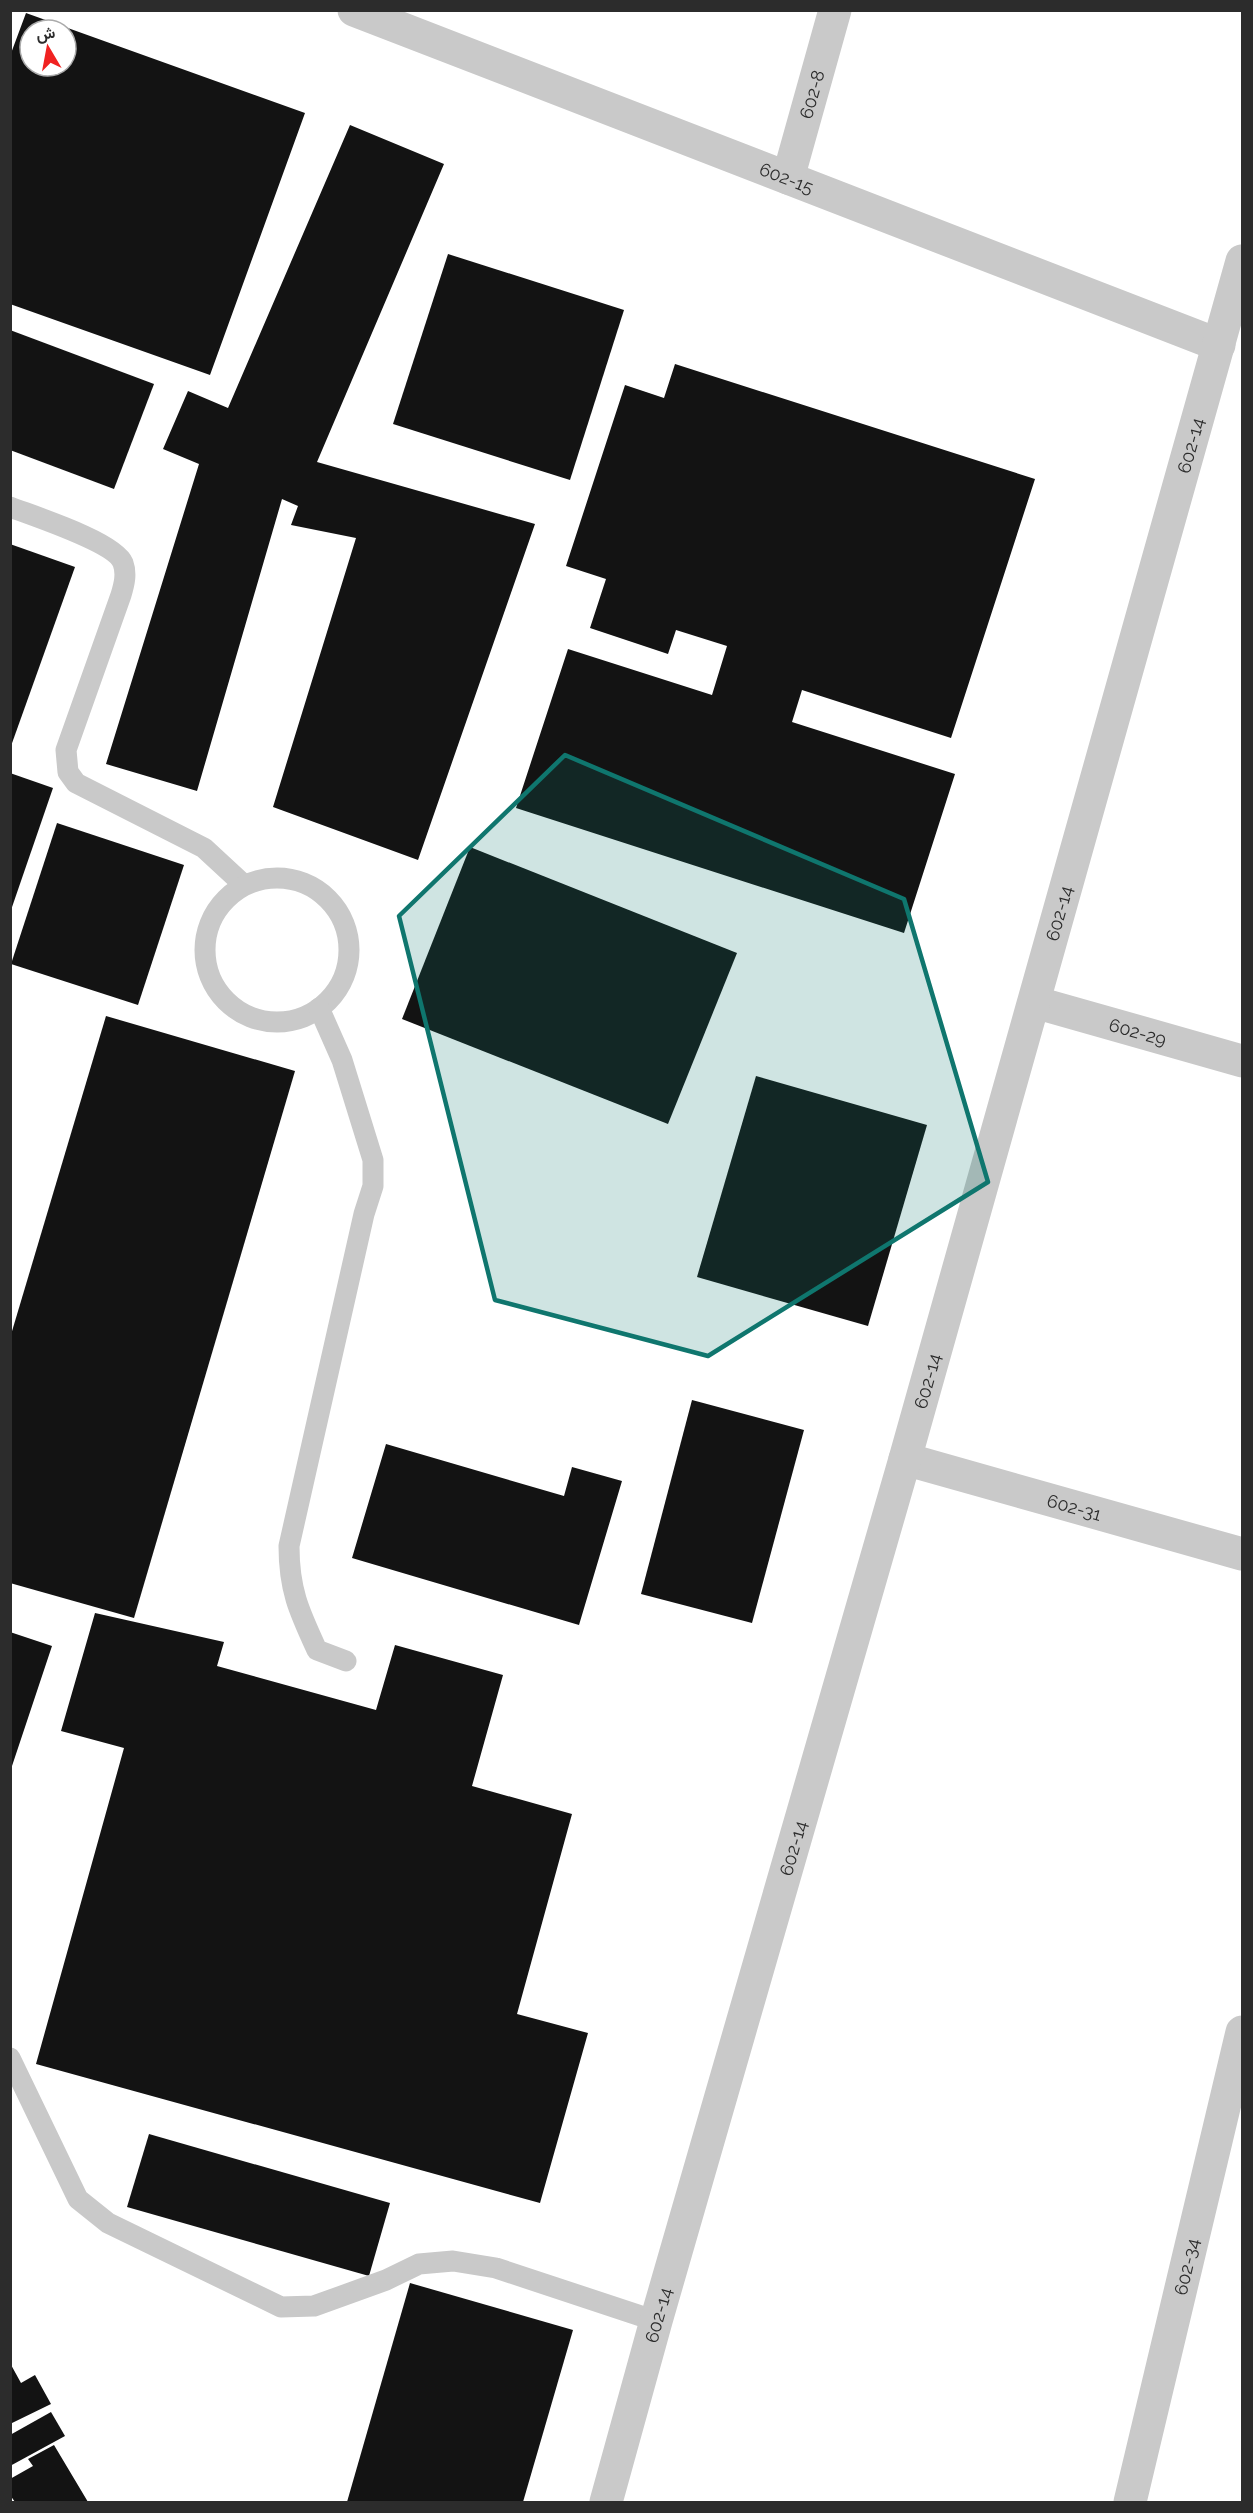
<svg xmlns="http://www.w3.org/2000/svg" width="1253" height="2513" viewBox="0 0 1253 2513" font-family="Raleway,Vazirmatn,sans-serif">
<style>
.building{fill:#131313;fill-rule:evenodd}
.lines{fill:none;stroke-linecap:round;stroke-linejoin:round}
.lane{stroke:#c9c9c9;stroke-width:21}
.street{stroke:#c9c9c9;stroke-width:33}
.marked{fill:#0f766e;fill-opacity:0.2;stroke:#0f766e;stroke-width:4.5;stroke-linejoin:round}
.labels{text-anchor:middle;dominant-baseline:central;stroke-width:6;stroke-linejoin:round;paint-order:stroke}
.street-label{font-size:18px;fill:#2c2c2c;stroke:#fff}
</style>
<rect width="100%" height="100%" fill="#fff"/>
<g class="building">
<path d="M26,13L305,113L210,375L10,304V56ZM30,30H66V66H30Z"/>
<polygon points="350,125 444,164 317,462 535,524 418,860 273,807 356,538 291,525 298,506 282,499 197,791 106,764 199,464 163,449 188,391 228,408"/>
<polygon points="448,254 624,310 570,480 393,424"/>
<polygon points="10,330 154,384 114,489 10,450"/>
<polygon points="675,364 1035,479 951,738 802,690 792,722 955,774 904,933 516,808 568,649 712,695 727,646 676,630 668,654 590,628 606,579 566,566 625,385 664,398"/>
<polygon points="10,544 75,567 11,746 10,746"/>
<polygon points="10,773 53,788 11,910 10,910"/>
<polygon points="57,823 184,865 138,1005 11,964"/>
<polygon points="470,847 737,953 668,1124 402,1019"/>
<polygon points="106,1016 295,1071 134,1618 10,1583 10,1338"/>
<polygon points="756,1076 927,1125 868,1326 697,1277"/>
<polygon points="692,1400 804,1430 752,1623 641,1594"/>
<polygon points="386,1444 564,1496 572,1467 622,1481 579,1625 352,1558"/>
<polygon points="95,1613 224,1642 217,1666 376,1710 395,1645 503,1675 472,1786 572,1814 517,2014 588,2033 540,2203 36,2064 124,1748 61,1731"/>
<polygon points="10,1632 52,1646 11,1769 10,1769"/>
<polygon points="149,2134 390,2203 369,2276 127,2207"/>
<polygon points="410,2283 573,2330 523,2502 347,2502"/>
<polygon points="10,2363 21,2383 35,2375 51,2404 10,2424"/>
<polygon points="51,2412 65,2436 10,2466 10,2435"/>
<polygon points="54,2445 88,2502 15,2502 10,2495 10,2479 33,2466 28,2459"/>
</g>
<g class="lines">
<g class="lane">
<path d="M10,507C33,516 115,542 123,563C127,574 124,585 121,595L66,750L68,772L76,783L204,848L244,885"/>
<circle cx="277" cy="950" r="72"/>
<path d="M319,1008L342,1060L373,1160V1186L364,1214L289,1546C289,1590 299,1611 317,1650L346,1661"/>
<polyline points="10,2058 78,2199 108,2223 281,2307 314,2306 386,2280 419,2264 453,2261 496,2268 656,2321"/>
</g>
<g class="street">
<path id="s1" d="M354,10L1219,345"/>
<path id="s2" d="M788,178L835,10"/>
<path id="s3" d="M1034,1002L1242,1061"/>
<path id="s4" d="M905,1459L1242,1554"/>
<path id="s5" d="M606,2502L656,2321L905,1459L1242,261"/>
<path id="s6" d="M1130,2502L1242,2032"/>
</g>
</g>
<path class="marked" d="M565,755L904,899L988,1182L708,1356L495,1300L399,916Z"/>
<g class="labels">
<g class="street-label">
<text stroke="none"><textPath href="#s2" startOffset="87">602-8</textPath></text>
<text stroke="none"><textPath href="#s1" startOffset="464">602-15</textPath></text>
<text stroke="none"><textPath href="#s5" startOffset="2138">602-14</textPath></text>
<text stroke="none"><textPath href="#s5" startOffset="1652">602-14</textPath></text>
<text stroke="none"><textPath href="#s3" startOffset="108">602-29</textPath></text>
<text stroke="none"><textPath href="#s5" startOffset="1166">602-14</textPath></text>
<text stroke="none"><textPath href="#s4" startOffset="176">602-31</textPath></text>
<text stroke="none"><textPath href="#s5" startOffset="680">602-14</textPath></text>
<text stroke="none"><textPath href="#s6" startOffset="242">602-34</textPath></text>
<text stroke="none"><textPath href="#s5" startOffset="194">602-14</textPath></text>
</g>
</g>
<rect width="1253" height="2513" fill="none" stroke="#2c2c2c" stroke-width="24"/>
<g transform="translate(48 48) rotate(350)"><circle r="28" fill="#ffffff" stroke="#ababab" stroke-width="1.5"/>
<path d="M0-4.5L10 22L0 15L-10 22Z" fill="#f02221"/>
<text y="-9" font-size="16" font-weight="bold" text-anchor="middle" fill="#2c2c2c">ش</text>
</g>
</svg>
